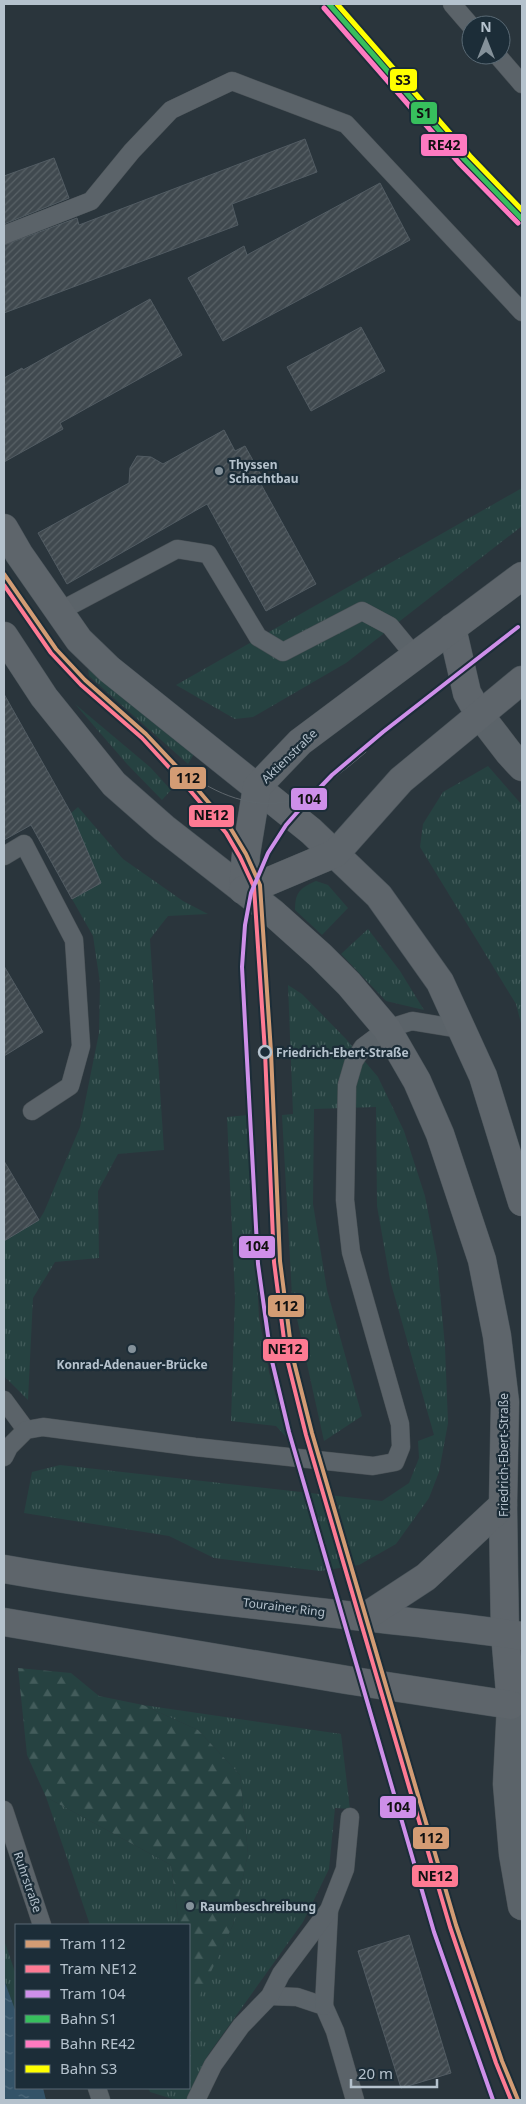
<svg xmlns="http://www.w3.org/2000/svg" width="526" height="2104" viewBox="0 0 526 2104" font-family="'Noto Sans',sans-serif">
<style>
.grass{fill:url(#grass-tufts)}
.forest{fill:url(#forest-firs)}
.water{fill:url(#water-ripples)}
.building{fill:url(#building-hatch);stroke:#525c63}
.lines{fill:none;stroke-linecap:round;stroke-linejoin:round}
.service-casing{stroke:#495156;stroke-width:19}
.minor-casing{stroke:#495156;stroke-width:29}
.primary-casing{stroke:#485258;stroke-width:29}
.service{stroke:#5b6369;stroke-width:18}
.minor{stroke:#5b6369;stroke-width:28}
.primary{stroke:#5e656b;stroke-width:28}
.tram{stroke:#5f676d;stroke-width:1}
.rail-1-casing{stroke:#1c2d38;stroke-width:9}
.rail-2-casing{stroke:#1c2d38;stroke-width:9}
.rail-3-casing{stroke:#1c2d38;stroke-width:9}
.rail-1{stroke:#37bf5d;stroke-width:5}
.rail-2{stroke:#fe7ac1;stroke-width:5}
.rail-3{stroke:#ff0;stroke-width:5}
.tram-1-casing{stroke:#1c2d38;stroke-width:8}
.tram-2-casing{stroke:#1c2d38;stroke-width:8}
.tram-3-casing{stroke:#1c2d38;stroke-width:8}
.tram-1{stroke:#d39c74;stroke-width:4}
.tram-2{stroke:#fe7a93;stroke-width:4}
.tram-3{stroke:#ce8fe9;stroke-width:4}
.poi-dot{fill:#84919a;stroke:#1c2d38;stroke-width:2}
.stop-dot{fill:#1c2d38;stroke:#b5c2cd;stroke-width:2.5}
.labels{text-anchor:middle;dominant-baseline:central;stroke-width:4.5;stroke-linejoin:round;paint-order:stroke}
.poi-label{font-size:12px;font-weight:bold;fill:#b5c2cd;stroke:#1c2d38;text-anchor:start}
.street-label{font-size:12px;fill:#b5c2cd;stroke:#1c2d38}
.stop-label{font-size:12px;font-weight:bold;fill:#b5c2cd;stroke:#1c2d38;text-anchor:start}
.line-badge{stroke:#1c2d38;stroke-width:2}
.pale-badge-label{font-size:14px;text-anchor:middle;font-weight:bold;fill:#111}
</style>
<defs>
<pattern id="grass-tufts" width="24" height="20" patternUnits="userSpaceOnUse" patternTransform="scale(1.25)"><rect width="24" height="20" fill="#264241"/><path d="M3 7l-1-3M5 7V3M7 7l1-3M15 17l-1-3M17 17v-4M19 17l1-3" fill="none" stroke="#435c5b"/></pattern>
<pattern id="forest-firs" width="22" height="20" patternUnits="userSpaceOnUse" patternTransform="scale(1.25)"><rect width="22" height="20" fill="#264241"/><path d="M5 1l3.5 6h-7zM16 11l3.5 6h-7z" fill="#435c5b"/></pattern>
<pattern id="water-ripples" width="26" height="14" patternUnits="userSpaceOnUse" patternTransform="scale(1.25)"><rect width="26" height="14" fill="#345368"/><path d="M2 4q2-2 4 0t4 0M15 11q2-2 4 0t4 0" fill="none" stroke="#4f6a7c"/></pattern>
<pattern id="building-hatch" width="6" height="6" patternUnits="userSpaceOnUse" patternTransform="scale(1.25)"><rect width="6" height="6" fill="#40494f"/><path d="M-1 1l2-2M0 6l6-6M5 7l2-2" fill="none" stroke="#596267"/></pattern>
</defs>
<rect width="100%" height="100%" fill="#2a353c"/>
<g class="grass">
<polygon points="522,488 522,526 346,663 253,717 235,719 176,685"/>
<polygon points="88,669 194,754 188,764 89,676"/>
<polygon points="75,704 150,767 171,790 162,800 127,764"/>
<polygon points="488,766 522,805 522,1027 516,1004 420,847 423,824 443,792"/>
<polygon points="78,807 123,859 183,901 208,914 168,916 150,939 164,1150 118,1154 98,1191 99,1258 55,1262 33,1298 28,1400 4,1376 4,1241 39,1220 44,1212 80,1127 99,1033 100,983 93,936 72,899 100,883 71,813"/>
<path d="M316,881L328,885L348,908L322,935L295,910C295,892 300,888 316,881Z"/>
<polygon points="368,929 400,971 424,1010 386,1001 341,954"/>
<polygon points="288,985 302,994 346,1039 378,1077 404,1131 425,1196 437,1258 445,1347 448,1423 439,1472 429,1498 396,1544 359,1565 320,1571 214,1558 169,1536 24,1513 32,1472 60,1465 382,1501 409,1483 419,1458 418,1441 434,1435 390,1280 377,1206 376,1107 314,1109 313,1204 327,1290 362,1416 324,1441 292,1296 282,1115 293,1114"/>
<polygon points="248,1115 259,1317 269,1372 288,1439 276,1426 231,1421 235,1297 227,1117"/>
<polygon points="143,1705 341,1734 350,1809 335,1808 329,1869 303,1922 208,2055 189,2100 176,2100 150,2092 148,2088 189,2088 189,1995 191,2012 233,1925 248,1853 240,1775 198,1730"/>
<polygon points="46,1797 171,1865 179,1925 90,1925"/>
<polygon points="4,1940 16,1975 16,2012 4,1980"/>
</g>
<polygon class="forest" points="18,1668 71,1673 99,1696 143,1705 198,1730 240,1775 248,1853 233,1925 191,2014 189,1995 189,1925 179,1925 171,1865 46,1797 27,1755"/>
<polygon class="water" points="4,1980 16,2012 16,2088 43,2088 46,2100 4,2100"/>
<g class="building">
<polygon points="305,139 317,172 232,204 238,225 4,313 4,245 77,218 79,225"/>
<polygon points="54,158 69,198 4,224 4,176"/>
<polygon points="380,183 410,240 223,341 188,278 244,246 247,255"/>
<polygon points="150,299 182,355 60,423 63,429 4,462 4,378 22,368 23,370"/>
<polygon points="361,327 385,371 311,411 287,367"/>
<polygon points="224,430 235,451 245,446 261,475 257,477 316,584 266,611 207,504 67,584 38,533 129,483 130,468 137,456 151,457 163,464"/>
<polygon points="4,694 71,813 101,883 72,899 31,825 4,840"/>
<polygon points="4,966 43,1032 4,1056"/>
<polygon points="4,1161 39,1220 4,1241"/>
<polygon points="409,1935 451,2073 401,2088 358,1951"/>
</g>
<g class="lines">
<defs>
<g id="service">
<polyline points="452,4 471,26"/>
<polyline points="497,55 522,84"/>
<polyline points="4,235 91,201 132,151 171,110 232,81 346,124 522,312"/>
<polyline points="60,611 177,549 208,554 258,637 283,652 362,611 390,626 414,655"/>
<polyline points="4,856 24,844 74,940 81,1046 70,1086 32,1111"/>
<polyline points="4,1400 26,1430"/>
<polyline points="4,1457 9,1447 26,1430 43,1427 195,1447 373,1466 395,1462 401,1447 400,1424 351,1252 345,1200 347,1085 354,1061 363,1047 387,1029 412,1021 461,1029"/>
<polyline points="4,1810 42,1925"/>
<polyline points="270,1996 297,1997 324,2006 335,2031 355,2100"/>
<polyline points="324,2006 329,1910"/>
<polyline points="97,2088 101,2100"/>
<polyline points="196,2100 213,2065 241,2026 270,1996 281,1974 329,1910 345,1869 350,1817"/>
</g>
<g id="minor">
<polyline points="479,714 509,753 522,767"/>
<polyline points="511,1705 507,1784 513,1854 522,1906"/>
</g>
<g id="primary">
<polyline points="4,528 19,554 79,640 109,669 311,831 379,896 440,982 483,1076 522,1202"/>
<polyline points="452,628 467,693 479,714"/>
<polyline points="4,636 44,697 114,784 164,828 273,913 321,956 349,984 387,1029 417,1081 440,1134 482,1260 497,1336 505,1402 503,1505 504,1576 505,1633 511,1705"/>
<polyline points="243,890 246,854 257,787 300,742 522,576"/>
<polyline points="243,890 260,885 336,853 401,780 522,680"/>
<path d="M4,1569C123,1590 244,1604 364,1617C417,1623 470,1628 522,1636"/>
<polyline points="365,1617 426,1577 503,1505"/>
<polyline points="4,1622 347,1680 511,1705"/>
</g>
</defs>
<use href="#service" class="service-casing"/>
<use href="#minor" class="minor-casing"/>
<use href="#primary" class="primary-casing"/>
<use href="#service" class="service"/>
<use href="#minor" class="minor"/>
<use href="#primary" class="primary"/>
<path class="tram" d="M146,734C163,749 180,767 198,780C228,800 269,812 304,796C327,785 347,768 366,752"/>
<defs>
<polyline id="rail-1" points="329,4 465,160 522,219"/>
<polyline id="rail-2" points="324,8 460,164 518,223"/>
<polyline id="rail-3" points="337,4 470,156 522,210"/>
</defs>
<use href="#rail-1" class="rail-1-casing"/>
<use href="#rail-2" class="rail-2-casing"/>
<use href="#rail-3" class="rail-3-casing"/>
<use href="#rail-1" class="rail-1"/>
<use href="#rail-2" class="rail-2"/>
<use href="#rail-3" class="rail-3"/>
<defs>
<polyline id="tram-1" points="4,574 56,649 85,680 146,734 193,784 231,829 246,854 260,885 271,1052 280,1261 292,1354 312,1433 456,1925 502,2061 518,2100"/>
<polyline id="tram-2" points="4,585 51,653 81,685 142,738 188,788 226,833 240,857 254,887 265,1052 274,1262 286,1355 306,1435 450,1927 496,2063 511,2100"/>
<polyline id="tram-3" points="493,2100 434,1932 289,1432 271,1357 258,1264 242,967 245,925 251,893 268,853 286,825 308,800 332,775 383,732 518,627"/>
</defs>
<use href="#tram-1" class="tram-1-casing"/>
<use href="#tram-2" class="tram-2-casing"/>
<use href="#tram-3" class="tram-3-casing"/>
<use href="#tram-1" class="tram-1"/>
<use href="#tram-2" class="tram-2"/>
<use href="#tram-3" class="tram-3"/>
</g>
<g class="poi-dot">
<circle cx="219" cy="471" r="5"/>
<circle cx="132" cy="1349" r="5"/>
<circle cx="190" cy="1906" r="5"/>
</g>
<circle class="stop-dot" cx="265" cy="1052" r="6"/>
<g class="labels">
<g class="poi-label">
<text x="229" y="464">Thyssen<tspan x="229" dy="14">Schachtbau</tspan></text>
<text x="132" y="1364" text-anchor="middle">Konrad-Adenauer-Brücke</text>
<text x="200" y="1906">Raumbeschreibung</text>
</g>
<g class="street-label">
<text transform="translate(289 756) rotate(-44)">Aktienstraße</text>
<text transform="translate(503 1455) rotate(-90)">Friedrich-Ebert-Straße</text>
<text transform="translate(284 1607) rotate(7)">Tourainer Ring</text>
<text transform="translate(28 1882) rotate(71)">Ruhrstraße</text>
</g>
<g class="stop-label">
<text x="276" y="1052">Friedrich-Ebert-Straße</text>
</g>
</g>
<g class="line-badge">
<rect x="389" y="68" width="29" height="24" rx="5" fill="#ff0"/>
<rect x="410" y="101" width="28" height="24" rx="5" fill="#37bf5d"/>
<rect x="420" y="133" width="48" height="24" rx="5" fill="#fe7ac1"/>
<rect x="169" y="766" width="38" height="24" rx="5" fill="#d39c74"/>
<rect x="290" y="787" width="38" height="24" rx="5" fill="#ce8fe9"/>
<rect x="188" y="804" width="47" height="24" rx="5" fill="#fe7a93"/>
<rect x="238" y="1235" width="38" height="24" rx="5" fill="#ce8fe9"/>
<rect x="267" y="1294" width="38" height="24" rx="5" fill="#d39c74"/>
<rect x="262" y="1338" width="47" height="24" rx="5" fill="#fe7a93"/>
<rect x="379" y="1795" width="38" height="24" rx="5" fill="#ce8fe9"/>
<rect x="412" y="1826" width="38" height="24" rx="5" fill="#d39c74"/>
<rect x="411" y="1864" width="48" height="24" rx="5" fill="#fe7a93"/>
</g>
<g class="pale-badge-label">
<text x="403" y="85">S3</text>
<text x="424" y="118">S1</text>
<text x="444" y="150">RE42</text>
<text x="188" y="783">112</text>
<text x="309" y="804">104</text>
<text x="211" y="820">NE12</text>
<text x="257" y="1251">104</text>
<text x="286" y="1311">112</text>
<text x="285" y="1354">NE12</text>
<text x="398" y="1812">104</text>
<text x="431" y="1843">112</text>
<text x="435" y="1881">NE12</text>
</g>
<rect width="526" height="2104" fill="none" stroke="#b5c2cd" stroke-width="10"/>
<rect x="15" y="1924" width="175" height="165" fill="#1c2d38" stroke="#596974"/>
<rect x="25" y="1940" width="25" height="8" fill="#d39c74" stroke="#596974"/>
<text x="60" y="1949" font-size="15" fill="#b5c2cd">Tram 112</text>
<rect x="25" y="1965" width="25" height="8" fill="#fe7a93" stroke="#596974"/>
<text x="60" y="1974" font-size="15" fill="#b5c2cd">Tram NE12</text>
<rect x="25" y="1990" width="25" height="8" fill="#ce8fe9" stroke="#596974"/>
<text x="60" y="1999" font-size="15" fill="#b5c2cd">Tram 104</text>
<rect x="25" y="2015" width="25" height="8" fill="#37bf5d" stroke="#596974"/>
<text x="60" y="2024" font-size="15" fill="#b5c2cd">Bahn S1</text>
<rect x="25" y="2040" width="25" height="8" fill="#fe7ac1" stroke="#596974"/>
<text x="60" y="2049" font-size="15" fill="#b5c2cd">Bahn RE42</text>
<rect x="25" y="2065" width="25" height="8" fill="#ffff00" stroke="#596974"/>
<text x="60" y="2074" font-size="15" fill="#b5c2cd">Bahn S3</text>
<g transform="translate(486 40)"><circle r="24" fill="#1c2d38" stroke="#596974"/>
<path d="M0-4L9 19L0 12L-9 19Z" fill="#84919a"/>
<text y="-8" font-size="14" font-weight="bold" text-anchor="middle" fill="#b5c2cd">N</text>
</g>
<path d="M351 2079v8h86v-8" fill="none" stroke="#b5c2cd" stroke-width="2.5"/>
<text x="358" y="2079" font-size="15" fill="#b5c2cd" stroke="#1c2d38" stroke-width="4" paint-order="stroke">20 m</text>
</svg>
